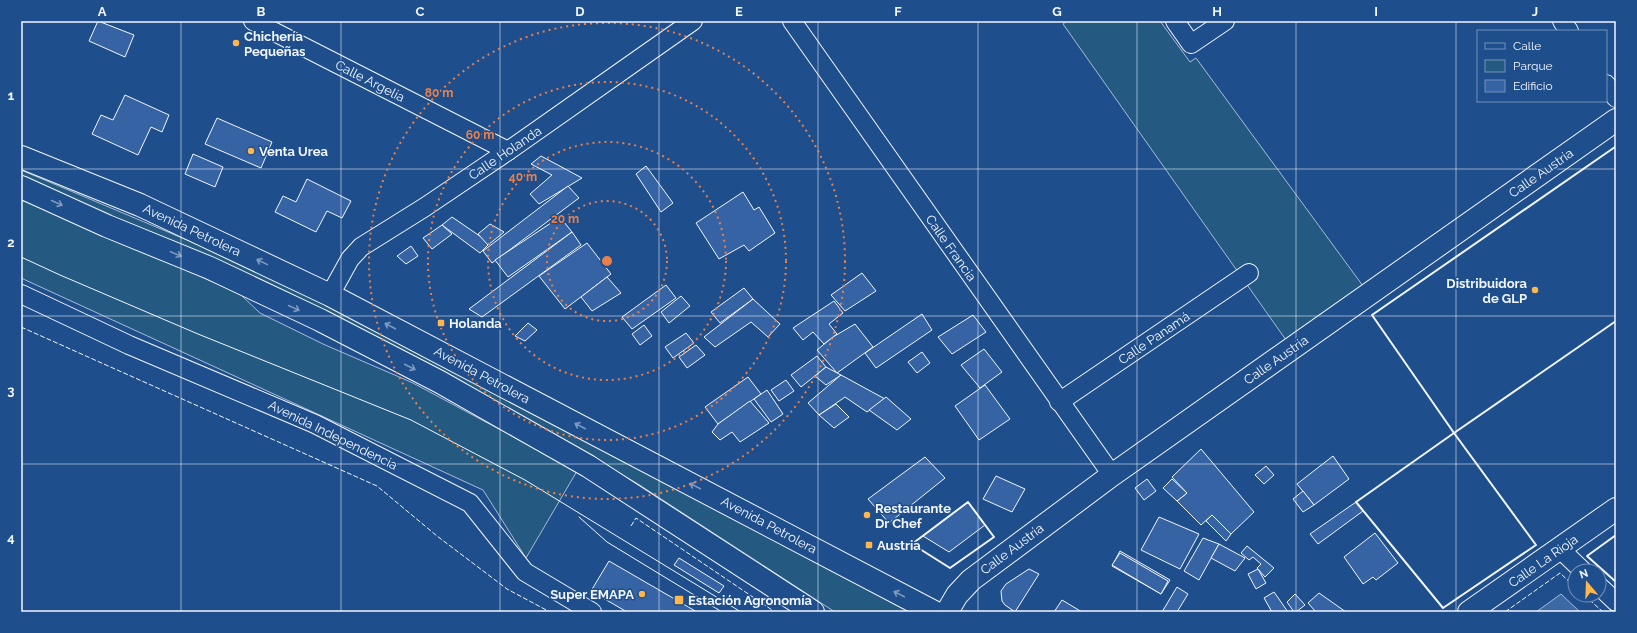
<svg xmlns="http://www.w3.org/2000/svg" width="1637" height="633" viewBox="0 0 1637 633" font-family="Raleway,sans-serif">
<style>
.green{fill:#245a82;stroke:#a8bbd7}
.water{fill:#3b69a3;stroke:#a8bbd7}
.building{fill:#3563a3;stroke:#f2f6ff}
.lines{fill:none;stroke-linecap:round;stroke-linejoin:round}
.minor-casing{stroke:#f2f6ff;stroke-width:20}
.tertiary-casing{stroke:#f2f6ff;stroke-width:24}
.trunk-casing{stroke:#f2f6ff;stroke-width:24}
.minor{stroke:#1f4e8c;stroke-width:18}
.tertiary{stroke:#1f4e8c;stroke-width:22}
.trunk{stroke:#1f4e8c;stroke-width:22}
.tram{stroke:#f2f6ff;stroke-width:1}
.fence{stroke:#f2f6ff;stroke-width:1;stroke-dasharray:5 2;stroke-linecap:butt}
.wall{stroke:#f2f6ff;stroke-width:2}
.oneway{stroke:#7e9ac0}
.grid{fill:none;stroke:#f2f6ff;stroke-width:1;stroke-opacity:0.55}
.ring{fill:none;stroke:#ea8049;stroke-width:2;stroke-dasharray:2 4}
.poi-dot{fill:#ffb74d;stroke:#1f4e8c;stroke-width:1.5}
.labels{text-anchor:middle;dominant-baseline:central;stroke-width:3;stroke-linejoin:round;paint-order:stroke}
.poi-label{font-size:13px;font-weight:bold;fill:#f2f6ff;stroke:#1f4e8c;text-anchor:start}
.street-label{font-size:13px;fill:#f2f6ff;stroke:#1f4e8c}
.centre{fill:#ea8049;stroke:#1f4e8c;stroke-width:2}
.ring-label{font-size:12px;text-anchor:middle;font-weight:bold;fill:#ea8049;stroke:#1f4e8c;stroke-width:3;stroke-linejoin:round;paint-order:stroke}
.neatline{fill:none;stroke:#f2f6ff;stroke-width:1.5}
.grid-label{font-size:13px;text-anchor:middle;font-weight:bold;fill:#f2f6ff}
</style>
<rect width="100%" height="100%" fill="#1f4e8c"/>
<g class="green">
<polygon points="1067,21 1160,21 1190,62 1196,58 1363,286 1286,340 1063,24"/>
<polygon points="21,170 213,251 314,299 647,470 822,566 911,612 835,612 638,484 584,452 21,179"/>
<polygon points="21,200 65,217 240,294 260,313 323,344 413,383 577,471 526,558 483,490 21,278"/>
</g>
<polygon class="water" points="1561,594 1580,612 1536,612"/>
<g class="building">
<polygon points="98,21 134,35 125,57 89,41"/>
<polygon points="125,95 169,115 162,132 151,127 138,155 92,134 101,115 113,120"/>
<polygon points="217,118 272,142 261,168 205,144"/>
<polygon points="193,154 223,167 215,187 185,174"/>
<polygon points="541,156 582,178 539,204 530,194 552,175 531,164"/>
<polygon points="646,166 673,203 661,212 636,174"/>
<polygon points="307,179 351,201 342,218 327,211 316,232 275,212 283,196 296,202"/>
<polygon points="568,186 579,198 492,263 483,251"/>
<polygon points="743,192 754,210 759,207 775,233 749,251 744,245 719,259 696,223"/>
<polygon points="452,217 490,243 480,253 442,225"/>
<polygon points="560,217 572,232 508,277 495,260"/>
<polygon points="490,224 504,232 488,245 478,234"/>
<polygon points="442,225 452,234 432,249 423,238"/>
<polygon points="572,232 581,245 482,317 469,309"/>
<polygon points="587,243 611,274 565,309 539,276"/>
<polygon points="411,246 418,256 406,264 397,256"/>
<polygon points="862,273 876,291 845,311 831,295"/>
<polygon points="607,277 621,293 592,311 581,297"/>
<polygon points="666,285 676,298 632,329 622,317"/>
<polygon points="744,288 753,299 720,323 711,312"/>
<polygon points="681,296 690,306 669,323 661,312"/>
<polygon points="753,299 780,324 768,337 751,322 715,347 704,337"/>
<polygon points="834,301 843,313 829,324 837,334 824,344 813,332 803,340 793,328"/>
<polygon points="922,314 932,330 876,368 865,353"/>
<polygon points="973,315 986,332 952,354 938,337"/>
<polygon points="528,323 537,330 525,341 515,336"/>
<polygon points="855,324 873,347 837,373 817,350 833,337"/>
<polygon points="644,325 652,336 640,345 632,334"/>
<polygon points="686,333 694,343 673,358 665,347"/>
<polygon points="696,345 705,355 687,368 679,357"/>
<polygon points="984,349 1002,372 980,388 961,365"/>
<polygon points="922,352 930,363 917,373 908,362"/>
<polygon points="817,356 826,367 801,387 791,375"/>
<polygon points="826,367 841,375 826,385 815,376"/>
<polygon points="841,375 885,399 867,412 845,397 819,415 808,403"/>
<polygon points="748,377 761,394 718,424 705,407"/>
<polygon points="786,380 794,391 779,401 771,390"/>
<polygon points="985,385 1010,419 979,440 955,406"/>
<polygon points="767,390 783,414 771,422 754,399"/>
<polygon points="886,397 911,419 897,430 869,410"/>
<polygon points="750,401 769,423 740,442 732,432 720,440 712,432 718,424"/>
<polygon points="836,404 849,417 834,428 819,415"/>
<polygon points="1201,449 1254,512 1231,534 1212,515 1201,525 1177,501 1187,493 1172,477"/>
<polygon points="1333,456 1349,479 1314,505 1297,484"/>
<polygon points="925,457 945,478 889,523 868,499"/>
<polygon points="1266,466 1274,475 1264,484 1255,475"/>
<polygon points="996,476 1025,489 1012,512 983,499"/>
<polygon points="1147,479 1156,491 1144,500 1135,488"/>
<polygon points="1172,479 1187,493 1177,501 1163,488"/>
<polygon points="1303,491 1314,505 1303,512 1293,499"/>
<polygon points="968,502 985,525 949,552 923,536"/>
<polygon points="1356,502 1363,511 1318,544 1310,534"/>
<polygon points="1212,515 1231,534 1226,541 1206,521"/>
<polygon points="1159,517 1199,534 1180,569 1141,550"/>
<polygon points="1375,533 1398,563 1376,580 1373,577 1363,584 1344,557"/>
<polygon points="1203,538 1219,544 1199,580 1184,571"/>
<polygon points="1219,544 1245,558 1235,571 1211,558"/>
<polygon points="1247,546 1274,568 1265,577 1257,568 1261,564 1253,557 1249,560 1241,553"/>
<polygon points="1120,551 1170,580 1161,594 1112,566"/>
<polygon points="1120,553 1168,581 1161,594 1112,565"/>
<polygon points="679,558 724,586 719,593 674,565"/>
<polygon points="609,561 697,612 627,612 591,591"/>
<polygon points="1029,569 1039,574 1015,612 1005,605 1002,601 1001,591 1006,584"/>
<polygon points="1258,569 1266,583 1256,589 1248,574"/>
<polygon points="1177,587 1188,594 1177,612 1162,612"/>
<polygon points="1274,592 1288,612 1272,612 1264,598"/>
<polygon points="1319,593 1346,612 1316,612 1308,603"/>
<polygon points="1295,594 1305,605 1296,612 1294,612 1287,602"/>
<polygon points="1062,600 1082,612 1054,612"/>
</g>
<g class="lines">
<defs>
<g id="minor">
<polyline points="253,21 508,151"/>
<polyline points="792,21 1112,475"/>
<polyline points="1175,21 1191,44 1225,21"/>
<polyline points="1562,21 1569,31"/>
<polyline points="1606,84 1616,98"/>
<polyline points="21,294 129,345 315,424 470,503 525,572 592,612"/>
<polyline points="330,295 350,259 361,247 425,207 508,151 693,21"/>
<polyline points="1059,402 1249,273"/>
<polyline points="1560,549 1583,571"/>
<polyline points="1599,586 1616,602"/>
</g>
<polyline id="tertiary" points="1469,612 1616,509"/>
<g id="trunk">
<polyline points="21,157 140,205 330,295 934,612"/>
<polyline points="21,187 107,226 210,268 320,320 440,382 588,466 813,612"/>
<polyline points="947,612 957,595 971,580 1112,475 1616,120"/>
</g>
</defs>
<use href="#minor" class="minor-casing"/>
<use href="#tertiary" class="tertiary-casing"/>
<use href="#trunk" class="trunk-casing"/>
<use href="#minor" class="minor"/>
<use href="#tertiary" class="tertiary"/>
<use href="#trunk" class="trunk"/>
<g class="tram">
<polyline points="21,257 60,275 198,334 411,420 525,480 741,612"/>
<polyline points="579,517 607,542 722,612"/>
</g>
<g class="fence">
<polyline points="21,327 377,486 437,536 507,589 550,612"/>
<polyline points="631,526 636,518 775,612"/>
<polyline points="1584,595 1603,612"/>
<polyline points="1505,612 1560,573 1575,587"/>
</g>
<g class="wall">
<polyline points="1616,148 1615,147 1372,315 1454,433 1616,321"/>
<polygon points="1454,433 1536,545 1443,608 1356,502"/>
<polygon points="968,502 994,537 950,568 912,544"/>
<polyline points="1616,535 1587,556 1616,582"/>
</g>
</g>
<defs><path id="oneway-shaft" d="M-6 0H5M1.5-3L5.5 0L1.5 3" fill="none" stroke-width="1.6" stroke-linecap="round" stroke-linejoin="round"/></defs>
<g class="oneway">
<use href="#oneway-shaft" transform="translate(57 203) rotate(24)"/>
<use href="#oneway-shaft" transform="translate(176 254) rotate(23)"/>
<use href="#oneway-shaft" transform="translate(262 262) rotate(-154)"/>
<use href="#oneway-shaft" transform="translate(294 308) rotate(25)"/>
<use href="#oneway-shaft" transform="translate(390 326) rotate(-152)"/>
<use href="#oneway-shaft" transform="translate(410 367) rotate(27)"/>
<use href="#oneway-shaft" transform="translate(580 426) rotate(-152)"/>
<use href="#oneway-shaft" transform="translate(695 486) rotate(-152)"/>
<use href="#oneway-shaft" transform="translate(899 594) rotate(-152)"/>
</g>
<path class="grid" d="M181,21V612M341,21V612M500,21V612M659,21V612M818,21V612M978,21V612M1137,21V612M1296,21V612M1456,21V612M21,169H1616M21,316H1616M21,464H1616"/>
<g class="ring">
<circle cx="607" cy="261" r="60"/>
<circle cx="607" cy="261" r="119"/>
<circle cx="607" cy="261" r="179"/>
<circle cx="607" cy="261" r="238"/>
</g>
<g class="poi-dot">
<circle cx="236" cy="43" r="4"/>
<circle cx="251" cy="151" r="4"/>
<circle cx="1535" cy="290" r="4"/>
<rect x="437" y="319" width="8" height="8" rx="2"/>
<circle cx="867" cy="515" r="4"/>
<rect x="865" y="541" width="8" height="8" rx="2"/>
<circle cx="642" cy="594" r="4"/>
<rect x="674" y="595" width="10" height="10" rx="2"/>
</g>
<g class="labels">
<g class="poi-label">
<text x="244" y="36">Chichería<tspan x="244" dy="15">Pequeñas</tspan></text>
<text x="259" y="151">Venta Urea</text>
<text x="1527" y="283" text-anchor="end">Distribuidora<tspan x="1527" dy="15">de GLP</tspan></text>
<text x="449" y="323">Holanda</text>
<text x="875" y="508">Restaurante<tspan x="875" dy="15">Dr Chef</tspan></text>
<text x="877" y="545">Austria</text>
<text x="634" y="594" text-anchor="end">Super EMAPA</text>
<text x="688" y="600">Estación Agronomía</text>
</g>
<g class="street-label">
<text transform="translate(370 81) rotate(27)">Calle Argelia</text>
<text transform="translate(505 153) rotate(-34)">Calle Holanda</text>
<text transform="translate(1541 173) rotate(-35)">Calle Austria</text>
<text transform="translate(192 230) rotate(25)">Avenida Petrolera</text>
<text transform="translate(951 248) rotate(55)">Calle Francia</text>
<text transform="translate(1154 338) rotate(-34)">Calle Panamá</text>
<text transform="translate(1276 360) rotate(-35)">Calle Austria</text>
<text transform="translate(482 375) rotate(28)">Avenida Petrolera</text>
<text transform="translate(333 435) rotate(26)">Avenida Independencia</text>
<text transform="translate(769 525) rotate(28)">Avenida Petrolera</text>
<text transform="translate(1012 549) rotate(-37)">Calle Austria</text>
<text transform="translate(1543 561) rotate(-35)">Calle La Rioja</text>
</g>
</g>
<circle cx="607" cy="261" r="6" class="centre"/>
<g class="ring-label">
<text x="439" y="97">80 m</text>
<text x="480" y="139">60 m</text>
<text x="523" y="181">40 m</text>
<text x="565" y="223">20 m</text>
</g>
<rect width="1637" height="633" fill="none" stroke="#1f4e8c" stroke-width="44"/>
<rect x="1477" y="30" width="130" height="72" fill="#1f4e8c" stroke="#7391ba"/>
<rect x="1485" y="43" width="20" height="6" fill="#1f4e8c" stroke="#7391ba"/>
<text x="1513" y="50" font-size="12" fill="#f2f6ff">Calle</text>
<rect x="1485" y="60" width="20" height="12" fill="#245a82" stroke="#7391ba"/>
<text x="1513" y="70" font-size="12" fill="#f2f6ff">Parque</text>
<rect x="1485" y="80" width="20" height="12" fill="#3563a3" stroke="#7391ba"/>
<text x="1513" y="90" font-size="12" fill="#f2f6ff">Edificio</text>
<g transform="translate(1587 583) rotate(341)"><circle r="19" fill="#1f4e8c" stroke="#7391ba"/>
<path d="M0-3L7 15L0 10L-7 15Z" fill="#ffb74d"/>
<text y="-6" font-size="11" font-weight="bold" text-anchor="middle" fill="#f2f6ff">N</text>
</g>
<rect x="22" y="22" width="1593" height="589" class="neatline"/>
<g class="grid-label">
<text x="102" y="16">A</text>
<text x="261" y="16">B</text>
<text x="420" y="16">C</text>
<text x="580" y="16">D</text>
<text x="739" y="16">E</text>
<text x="898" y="16">F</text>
<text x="1057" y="16">G</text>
<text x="1217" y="16">H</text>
<text x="1376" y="16">I</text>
<text x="1535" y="16">J</text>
<text x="11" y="100">1</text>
<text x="11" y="247">2</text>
<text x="11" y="395">3</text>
<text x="11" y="542">4</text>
</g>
</svg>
